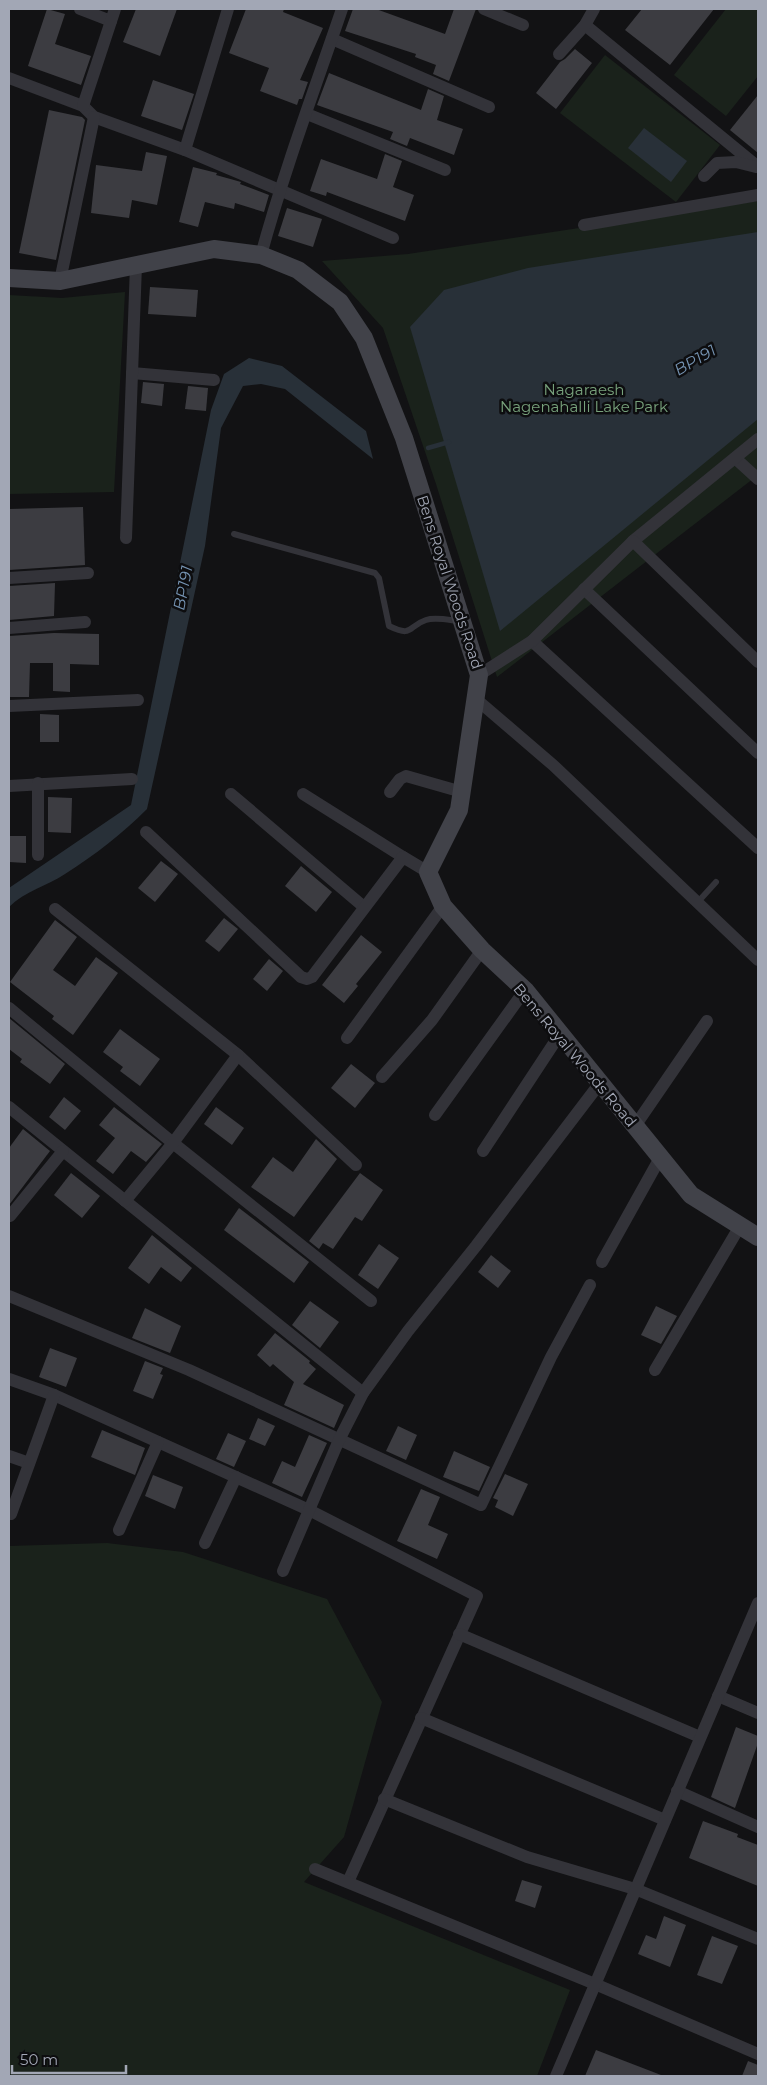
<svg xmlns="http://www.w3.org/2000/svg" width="767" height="2085" viewBox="0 0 767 2085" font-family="Montserrat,sans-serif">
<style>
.green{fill:#1a221b}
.water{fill:#283038}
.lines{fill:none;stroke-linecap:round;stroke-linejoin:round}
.stream{stroke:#283038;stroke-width:4.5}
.building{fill:#3c3c41}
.lane{stroke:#333339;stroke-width:6}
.street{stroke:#333339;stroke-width:12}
.secondary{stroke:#414249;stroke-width:18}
.labels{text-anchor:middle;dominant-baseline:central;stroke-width:5;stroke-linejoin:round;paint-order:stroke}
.park-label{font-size:15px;fill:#78a27c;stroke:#0d0d0f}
.street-label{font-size:15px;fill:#a2a7b5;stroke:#0d0d0f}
.water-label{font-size:16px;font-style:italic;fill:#7694b3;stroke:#0d0d0f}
</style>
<rect width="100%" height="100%" fill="#121214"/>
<g class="green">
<polygon points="726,9 758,9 758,76 726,116 674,75"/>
<polygon points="605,55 720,145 676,202 560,113"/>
<polygon points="758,201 758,475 497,677 436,484 383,328 322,261 408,254"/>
<polygon points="125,292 114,492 9,494 9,295 62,298"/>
<polygon points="107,1543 183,1552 327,1599 382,1702 344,1837 304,1882 570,1990 537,2076 9,2076 9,1546"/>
</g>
<g class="water">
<polygon points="644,128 687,161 671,182 628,148"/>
<polygon points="758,232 758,419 500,631 410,327 444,290 528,268"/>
<path d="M249,358L282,366L366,431L373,459L285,389L261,384L243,386L221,428L205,546L147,809C122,834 95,855 65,874C47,886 25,891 9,907V888L131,805L211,410L224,374Z"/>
</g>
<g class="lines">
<polyline class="stream" points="428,448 449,442"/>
</g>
<g class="building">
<polygon points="47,9 65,14 55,44 91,56 81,85 28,66"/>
<polygon points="136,9 177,9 160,56 123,42"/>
<polygon points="246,9 284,9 283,12 323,28 300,80 308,82 302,99 299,99 297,105 260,91 269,68 229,53"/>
<polygon points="353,9 376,9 445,34 454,9 476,9 449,81 433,74 436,65 415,57 416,54 345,31"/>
<polygon points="642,9 714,9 670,65 625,30"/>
<polygon points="575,49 592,63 556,109 536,93 560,62 565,59"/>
<polygon points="329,73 421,110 428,89 444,96 437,120 463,129 454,155 410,138 407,146 390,139 393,132 317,105"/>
<polygon points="153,80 194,94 182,130 141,116"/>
<polygon points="758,95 758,153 730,130"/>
<polygon points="49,110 82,117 85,120 56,260 19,253"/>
<polygon points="146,152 167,156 157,205 132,200 129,218 91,213 96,165 142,171"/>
<polygon points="385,154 402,161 393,187 414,195 405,221 327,192 326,196 310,191 321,159 377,179"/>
<polygon points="193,167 217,173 216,175 234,180 241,182 240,184 269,195 264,212 235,203 234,209 205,202 198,227 179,222"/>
<polygon points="287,208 322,219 313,247 278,236"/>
<polygon points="150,287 198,290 196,317 148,314"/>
<polygon points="143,382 164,384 162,406 141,403"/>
<polygon points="188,386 208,388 206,411 185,409"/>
<polygon points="83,507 85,565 9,570 9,509"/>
<polygon points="55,583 54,616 9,620 9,586"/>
<polygon points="54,633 99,634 99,665 70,664 70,692 53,691 53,663 30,663 29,697 9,697 9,636"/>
<polygon points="40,714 59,715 59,742 40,742"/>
<polygon points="48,797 72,798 71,833 48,832"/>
<polygon points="9,836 26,836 26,863 9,862"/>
<polygon points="161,861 178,874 155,902 138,888"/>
<polygon points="301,866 332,892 316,912 285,886"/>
<polygon points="224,918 238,929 219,952 205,941"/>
<polygon points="55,920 77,937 53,970 75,986 96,957 118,973 73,1035 52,1019 54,1016 10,982"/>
<polygon points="361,935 382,952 356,984 358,986 344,1003 322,985"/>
<polygon points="269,959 283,971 267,991 253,979"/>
<polygon points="9,1018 65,1064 50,1084 20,1062 22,1059 9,1049"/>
<polygon points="120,1029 160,1059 140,1086 120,1071 123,1067 103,1052"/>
<polygon points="351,1064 375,1083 355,1108 331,1088"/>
<polygon points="64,1097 81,1111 65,1130 49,1117"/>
<polygon points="114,1107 162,1144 146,1162 131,1151 113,1174 96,1161 115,1138 99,1125"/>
<polygon points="216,1107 244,1128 232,1145 204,1124"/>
<polygon points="23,1129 50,1151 9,1205 9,1148"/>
<polygon points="316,1139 337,1159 294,1217 251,1187 273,1157 293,1172"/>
<polygon points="71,1173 100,1196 82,1218 54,1195"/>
<polygon points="360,1173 383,1190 362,1221 355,1217 333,1249 323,1243 319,1249 309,1241"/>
<polygon points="239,1208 309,1262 294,1283 224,1230"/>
<polygon points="152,1235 192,1268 181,1282 161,1267 149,1284 128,1268"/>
<polygon points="379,1244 399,1258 378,1289 358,1275"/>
<polygon points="491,1255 511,1271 498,1288 478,1272"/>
<polygon points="310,1301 339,1322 320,1348 292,1325"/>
<polygon points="656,1306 677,1316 661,1344 641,1335"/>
<polygon points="145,1308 181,1326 170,1353 132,1338"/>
<polygon points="275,1333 310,1361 309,1363 316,1369 303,1384 344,1405 334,1428 284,1405 294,1382 273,1364 270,1367 257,1355"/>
<polygon points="50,1348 77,1358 66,1387 39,1377"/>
<polygon points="145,1361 163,1368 160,1374 163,1375 153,1399 133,1391"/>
<polygon points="258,1418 275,1426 265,1446 249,1439"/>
<polygon points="398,1426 417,1435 406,1460 386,1451"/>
<polygon points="102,1430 145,1448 135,1475 91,1457"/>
<polygon points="228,1433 246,1441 234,1467 216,1459"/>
<polygon points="309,1435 327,1443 302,1497 272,1483 282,1461 295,1467"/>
<polygon points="454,1451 490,1467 479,1491 443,1477"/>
<polygon points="505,1474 528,1484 513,1516 495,1507 498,1500 493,1498"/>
<polygon points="153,1475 183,1487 175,1509 145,1496"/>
<polygon points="421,1489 440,1497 428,1525 448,1534 437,1559 397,1541"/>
<polygon points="736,1727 758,1736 758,1743 735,1808 711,1797"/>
<polygon points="703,1821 738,1834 737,1837 758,1845 758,1886 689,1858"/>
<polygon points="522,1880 542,1886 535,1908 515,1901"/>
<polygon points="664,1916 686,1925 670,1967 638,1954 646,1935 656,1939"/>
<polygon points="712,1936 738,1946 722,1984 697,1975"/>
<polygon points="596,2050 661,2075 661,2076 585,2076"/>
<polygon points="748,2061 758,2065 758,2076 742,2076"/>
</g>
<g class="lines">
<g class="lane">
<path d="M234,534L375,573L379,578L389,626C414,638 407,626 426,620C435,617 449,620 459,621"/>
<polyline points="697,903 716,882"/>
</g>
<g class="street">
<polyline points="80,9 111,21"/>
<polyline points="484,9 523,25"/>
<polyline points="585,25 758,167"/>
<polyline points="332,39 489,107"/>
<polyline points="559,54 585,25 594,9"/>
<polyline points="9,78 83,106 94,117 185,150 393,238"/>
<polyline points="83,106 115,9"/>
<polyline points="307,114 445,170"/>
<polyline points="185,150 228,9"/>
<polyline points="704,176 717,163 736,162 756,167"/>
<polyline points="584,225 758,195"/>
<path d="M261,255C284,171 314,91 342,9"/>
<polyline points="60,281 94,117"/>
<polyline points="132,373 214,380"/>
<polyline points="735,458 758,479"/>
<polyline points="126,538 136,265"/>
<polyline points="633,541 758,439"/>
<polyline points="9,578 88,573"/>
<polyline points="584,589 758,753"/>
<polyline points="9,628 85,622"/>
<polyline points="532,641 758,848"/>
<polyline points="479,675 532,641 633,541 758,662"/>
<polyline points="476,699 553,765 758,960"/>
<polyline points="9,706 138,700"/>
<polyline points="9,786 132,779"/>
<polyline points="390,792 400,779 406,776 462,792"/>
<polyline points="231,794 364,907"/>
<polyline points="303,794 403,857"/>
<polyline points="146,832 301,977 307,979 312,977 403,857 428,872"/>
<polyline points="38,855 38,783"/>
<polyline points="55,909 238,1055 356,1165"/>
<polyline points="9,1008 173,1143 371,1301"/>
<polyline points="347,1038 443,906"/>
<polyline points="382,1077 432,1020 482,950"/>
<polyline points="9,1107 363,1393"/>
<polyline points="435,1115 525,990"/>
<polyline points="635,1126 707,1021"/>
<polyline points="483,1151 560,1034"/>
<polyline points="125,1201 173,1143 238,1055"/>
<polyline points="10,1216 63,1151"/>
<polyline points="602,1262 660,1158"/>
<polyline points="9,1296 189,1370 481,1505 551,1357 590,1285"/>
<polyline points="655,1370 740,1226"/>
<polyline points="9,1379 54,1395 309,1510 477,1596 348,1882"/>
<polyline points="9,1456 29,1463"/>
<polyline points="11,1514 54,1395"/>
<polyline points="119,1530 158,1442"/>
<polyline points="205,1543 236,1477"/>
<polyline points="283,1571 339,1440 363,1393 408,1331 476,1246 600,1083"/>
<polyline points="459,1634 700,1737"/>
<polyline points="718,1696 758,1713"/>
<polyline points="421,1718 665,1820"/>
<polyline points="677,1791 758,1827"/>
<polyline points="384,1799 527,1857 635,1889 758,1939"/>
<polyline points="315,1869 595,1984 758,2054"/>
<polyline points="556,2076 758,1603"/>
</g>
<polyline class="secondary" points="9,278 60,281 214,249 261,255 298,270 340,302 364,338 404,438 479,675 459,810 428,872 443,906 482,950 525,990 691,1195 758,1237"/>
</g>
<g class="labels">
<g class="park-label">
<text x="584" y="389">Nagaraesh<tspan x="584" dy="17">Nagenahalli Lake Park</tspan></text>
</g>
<g class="street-label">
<text transform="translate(450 582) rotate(72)">Bens Royal Woods Road</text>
<text transform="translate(575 1055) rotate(50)">Bens Royal Woods Road</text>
</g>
<g class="water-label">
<text transform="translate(695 360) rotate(-30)">BP191</text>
<text transform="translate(183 588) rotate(-79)">BP191</text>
</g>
</g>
<rect width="767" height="2085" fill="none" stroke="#a2a7b5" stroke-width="20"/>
<path d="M12 2065v8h114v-8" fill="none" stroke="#a2a7b5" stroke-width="2.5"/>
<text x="20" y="2065" font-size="15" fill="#a2a7b5" stroke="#0d0d0f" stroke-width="4" paint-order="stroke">50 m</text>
</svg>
